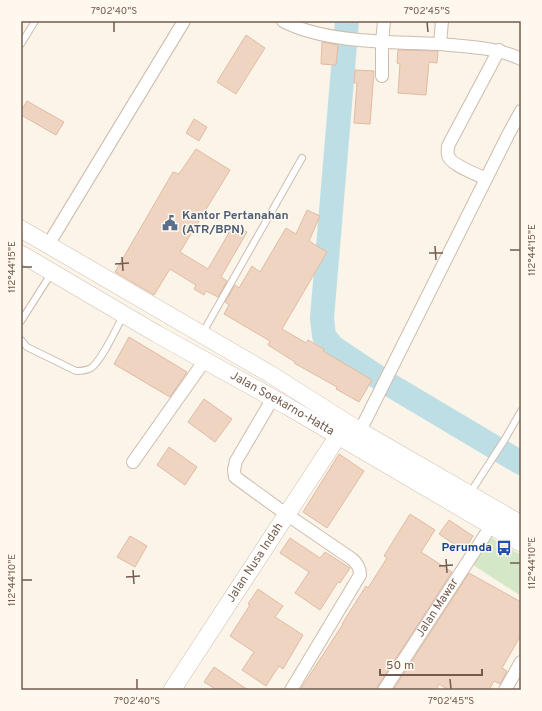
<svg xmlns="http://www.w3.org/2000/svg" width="542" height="711" viewBox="0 0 542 711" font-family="Overpass,sans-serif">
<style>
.green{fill:#d4e8c7}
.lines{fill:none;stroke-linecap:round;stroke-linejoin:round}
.river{stroke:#bddee4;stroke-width:24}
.building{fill:#efd4c1;stroke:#e1bba2}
.lane-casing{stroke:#cdbcae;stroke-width:8}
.street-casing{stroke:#cdbcae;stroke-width:14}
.secondary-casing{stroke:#d1beaf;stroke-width:18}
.lane{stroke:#fff;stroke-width:6}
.street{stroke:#fff;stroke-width:12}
.secondary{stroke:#fff;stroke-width:17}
.ticks{fill:none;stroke:#745b4d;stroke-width:1.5}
.labels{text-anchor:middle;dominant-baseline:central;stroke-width:3;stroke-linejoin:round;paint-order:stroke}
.service-label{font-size:12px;font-weight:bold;fill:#4e5e75;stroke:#fef8ee;text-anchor:start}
.street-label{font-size:12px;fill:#745b4d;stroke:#fef8ee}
.transit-label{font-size:12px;font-weight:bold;fill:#164399;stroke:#fef8ee;text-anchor:end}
.neatline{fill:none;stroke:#745b4d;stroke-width:1.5}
.ticks-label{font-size:10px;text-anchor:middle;fill:#745b4d}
</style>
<rect width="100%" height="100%" fill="#fbf4e8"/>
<polygon class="green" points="487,535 521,555 521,596 470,563"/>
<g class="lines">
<polyline class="river" points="347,21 322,318 324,336 333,347 385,382 521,463"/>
</g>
<g class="building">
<polygon points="246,35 265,48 236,94 217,82"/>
<polygon points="322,42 338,45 336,65 321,64"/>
<polygon points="398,50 438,51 437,63 429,62 426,95 398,93 400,64 397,63"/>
<polygon points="355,70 374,71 370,124 354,123 357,83 354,83"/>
<polygon points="27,101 64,122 56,135 21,115 21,111"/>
<polygon points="194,119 207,127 199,141 186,133"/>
<polygon points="196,149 230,170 180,252 208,269 234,224 247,232 221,277 227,281 218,297 206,291 204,295 194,289 196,285 170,269 154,295 115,272 173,172 179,174"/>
<polygon points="307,210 320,216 309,241 327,252 282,329 306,343 308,340 324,349 323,351 372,380 359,402 336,389 337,387 294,363 295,362 268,345 270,341 224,314 229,305 225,302 235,285 239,288 252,266 260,272 286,228 296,234"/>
<polygon points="129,337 187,372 170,397 114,364"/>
<polygon points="204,399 232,419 215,442 188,422"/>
<polygon points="169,447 197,467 185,485 157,465"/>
<polygon points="339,454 364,471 327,528 303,512"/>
<polygon points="410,514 435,530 421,552 452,572 378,686 377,690 300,690 343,624 342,624 366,586 368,588 387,558 384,556"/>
<polygon points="449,520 473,536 464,551 439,534"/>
<polygon points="130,536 147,546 135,567 117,557"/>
<polygon points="290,538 320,558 325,552 350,568 340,583 338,582 320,610 295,593 309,572 280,553"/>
<polygon points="469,573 521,602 521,635 502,668 507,671 500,684 494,681 489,690 449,690 439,684 436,690 393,690"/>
<polygon points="258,589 283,606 275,617 303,635 283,669 279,666 266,686 242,670 254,652 230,636 250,605 248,604"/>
<polygon points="214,667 248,690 217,690 204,682"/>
</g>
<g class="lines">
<defs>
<g id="lane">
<polyline points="21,44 35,21"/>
<polyline points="21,321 51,274"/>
<polyline points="202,334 302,158"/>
<path d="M21,340L27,347L76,371C81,371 86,371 91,368C102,360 116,329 123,316"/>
<polyline points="470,493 505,439 521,411"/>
</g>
<g id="street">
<path d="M283,21C324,43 393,42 440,44L442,21"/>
<path d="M440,44C467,47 496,47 521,59"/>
<polyline points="382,76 382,42 384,21"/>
<path d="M486,179C477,174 450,165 448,155C447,152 448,149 448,146L499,50"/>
<polyline points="48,245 184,21"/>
<path d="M273,398L236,461L234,470L235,477L286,514L352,559C358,564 360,568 360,575L291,690"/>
<polyline points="360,431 508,135 521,111"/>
<polyline points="133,462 205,360"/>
<path id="s1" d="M384,690L491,526"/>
<polyline points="505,690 521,662"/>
</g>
<g id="secondary">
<polyline points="21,229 270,374 360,431 521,524"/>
<path id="s2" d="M21,254L157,334L287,406L521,543"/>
<path id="s3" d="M172,690L338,436"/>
</g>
</defs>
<use href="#lane" class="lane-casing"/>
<use href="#street" class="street-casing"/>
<use href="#secondary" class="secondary-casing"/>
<use href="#lane" class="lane"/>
<use href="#street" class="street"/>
<use href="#secondary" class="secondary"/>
</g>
<path class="ticks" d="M114,22V32M427,22L428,32M435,246L436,260M510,250H520M429,253H443M122,257L123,271M115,264L129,263M22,267H32M446,559L447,573M510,563H520M439,566L453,565M133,570L134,584M126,577L140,576M22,580H32M137,679V689M450,679L451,689"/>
<defs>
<symbol id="civic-bare" viewBox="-9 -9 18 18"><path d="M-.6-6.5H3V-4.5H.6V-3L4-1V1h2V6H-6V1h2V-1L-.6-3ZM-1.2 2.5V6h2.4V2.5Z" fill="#5c6f8a" stroke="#fef8ee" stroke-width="2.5" paint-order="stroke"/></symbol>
<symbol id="bus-bare" viewBox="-9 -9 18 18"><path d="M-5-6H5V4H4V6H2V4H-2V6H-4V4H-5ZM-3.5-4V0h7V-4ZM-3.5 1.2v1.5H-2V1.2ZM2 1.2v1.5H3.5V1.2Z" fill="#1a4fb4" stroke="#fef8ee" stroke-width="2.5" paint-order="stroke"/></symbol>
</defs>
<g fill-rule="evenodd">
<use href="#civic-bare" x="159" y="212" width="22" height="22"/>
<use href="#bus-bare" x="493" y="537" width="22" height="22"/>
</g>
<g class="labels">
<g class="service-label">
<text x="182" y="216">Kantor Pertanahan<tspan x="182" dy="14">(ATR/BPN)</tspan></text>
</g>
<g class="street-label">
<text stroke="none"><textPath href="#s2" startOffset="301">Jalan Soekarno-Hatta</textPath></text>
<text stroke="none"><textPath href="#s3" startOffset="152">Jalan Nusa Indah</textPath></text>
<text stroke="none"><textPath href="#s1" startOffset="98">Jalan Mawar</textPath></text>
</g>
<g class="transit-label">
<text x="492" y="548">Perumda</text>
</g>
</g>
<rect width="542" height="711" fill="none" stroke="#fef8ee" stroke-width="44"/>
<path d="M380 669v6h102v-6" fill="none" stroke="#745b4d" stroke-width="2"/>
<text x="386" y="669" font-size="12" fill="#745b4d" stroke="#fef8ee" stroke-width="3" paint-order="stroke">50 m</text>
<rect x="22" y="22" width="498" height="667" class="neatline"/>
<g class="ticks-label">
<text x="114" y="14">7°02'40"S</text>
<text x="427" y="14">7°02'45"S</text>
<text transform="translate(531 250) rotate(-90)" y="4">112°44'15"E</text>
<text transform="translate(11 267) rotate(-90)" y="4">112°44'15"E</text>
<text transform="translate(531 563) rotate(-90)" y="4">112°44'10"E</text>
<text transform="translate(11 580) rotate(-90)" y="4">112°44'10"E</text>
<text x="137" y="704">7°02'40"S</text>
<text x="451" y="704">7°02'45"S</text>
</g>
</svg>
